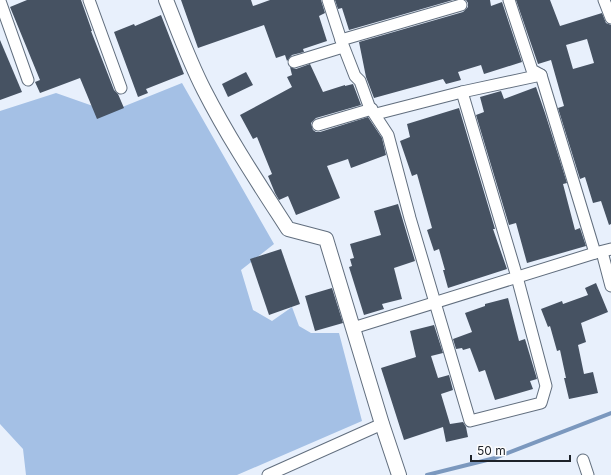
<svg xmlns="http://www.w3.org/2000/svg" width="611" height="475" viewBox="0 0 611 475" font-family="Inter,sans-serif">
<style>
.green{fill:#a4c0e5}
.lines{fill:none;stroke-linecap:round;stroke-linejoin:round}
.stream{stroke:#7b98be;stroke-width:4}
.building{fill:#465262;fill-rule:evenodd}
.minor-casing{stroke:#616e7e;stroke-width:13}
.tertiary-casing{stroke:#616e7e;stroke-width:16}
.minor{stroke:#fff;stroke-width:11}
.tertiary{stroke:#fff;stroke-width:14}
</style>
<rect width="100%" height="100%" fill="#e8f0fc"/>
<polygon class="green" points="182,83 274,244 241,270 253,310 272,321 292,307 299,326 311,333 339,333 362,421 237,475 26,475 23,449 0,424 0,111 56,93 110,112"/>
<g class="lines">
<polyline class="stream" points="427,475 495,458 611,413"/>
</g>
<g class="building">
<polygon points="27,0 81,0 92,31 91,31 114,90 118,94 124,108 97,119 80,78 40,93 35,82 40,80 10,7"/>
<polygon points="181,0 251,0 253,6 270,0 321,0 325,13 319,16 327,41 303,49 304,52 292,55 287,61 285,55 276,58 264,25 198,48"/>
<polygon points="335,0 453,0 349,30 342,8 338,9"/>
<polygon points="466,0 490,0 491,6 502,2 522,62 484,74 481,65 458,72 461,80 446,84 443,79 374,98 366,77 359,42 463,12 468,7 468,3"/>
<path d="M516,0H550L560,26L602,13L606,23L611,25V224L609,225L601,201L593,203L585,177L580,179L558,108L564,106L551,60L538,64ZM587,39L594,63L573,69L566,45Z"/>
<polygon points="161,15 184,74 146,89 148,93 138,97 114,32 134,24 135,26"/>
<polygon points="0,40 22,92 0,100"/>
<polygon points="310,64 323,92 345,85 345,86 353,84 361,105 316,118 311,123 313,130 316,132 320,132 368,117 382,138 386,155 351,168 348,159 327,166 340,198 296,215 288,196 279,200 275,193 268,176 272,174 257,137 253,139 240,115 292,87 287,77 292,75 290,67 296,69"/>
<polygon points="246,72 253,85 228,97 222,84"/>
<polygon points="536,87 545,113 567,183 563,184 575,230 580,228 586,246 527,263 516,223 509,225 476,115 484,112 480,97 501,91 504,99"/>
<polygon points="459,108 495,229 493,229 507,269 448,288 443,270 445,270 439,249 434,251 427,230 432,228 417,174 412,176 400,141 410,137 407,124"/>
<polygon points="398,204 415,261 394,268 402,299 382,304 384,309 364,315 349,267 352,266 350,259 354,258 350,244 381,235 374,211"/>
<polygon points="281,249 300,304 269,315 250,259"/>
<polygon points="596,283 608,312 581,323 586,342 578,345 584,374 593,372 598,393 569,399 564,378 566,378 560,350 557,351 550,326 548,327 541,309 562,301 563,304 588,295 585,288"/>
<polygon points="332,288 343,323 315,331 305,296"/>
<polygon points="508,298 519,341 525,339 537,379 530,381 533,389 495,400 485,370 479,372 470,348 463,350 462,348 456,349 453,339 472,332 465,313 485,306 485,304"/>
<polygon points="434,325 443,353 431,356 438,378 449,375 453,390 441,394 450,424 463,422 466,427 468,437 446,442 443,427 404,440 381,368 416,357 410,331"/>
</g>
<g class="lines">
<defs>
<g id="minor">
<polyline points="89,0 121,88"/>
<polyline points="328,0 341,40 355,76 360,81 369,106 388,135 410,218 470,421 541,403 546,386 517,277 462,92"/>
<polyline points="509,0 532,70 541,75 595,253"/>
<polyline points="604,0 611,18"/>
<polyline points="0,1 28,80"/>
<polyline points="341,40 461,5"/>
<polyline points="294,62 343,47"/>
<polyline points="376,114 462,92 541,75"/>
<polyline points="318,125 372,109"/>
<polyline points="602,252 611,286"/>
<polyline points="353,328 595,253 611,249"/>
<polyline points="583,460 588,475"/>
<polyline points="268,475 382,424"/>
</g>
<path id="tertiary" d="M166,0C178,30 189,61 204,90C229,139 259,184 288,229L326,239L382,424L399,475"/>
</defs>
<use href="#minor" class="minor-casing"/>
<use href="#tertiary" class="tertiary-casing"/>
<use href="#minor" class="minor"/>
<use href="#tertiary" class="tertiary"/>
</g>
<path d="M471 455v6h99v-6" fill="none" stroke="#1d2229" stroke-width="2"/>
<text x="477" y="455" font-size="12" fill="#1d2229" stroke="#fdfdfd" stroke-width="3" paint-order="stroke">50 m</text>
</svg>
